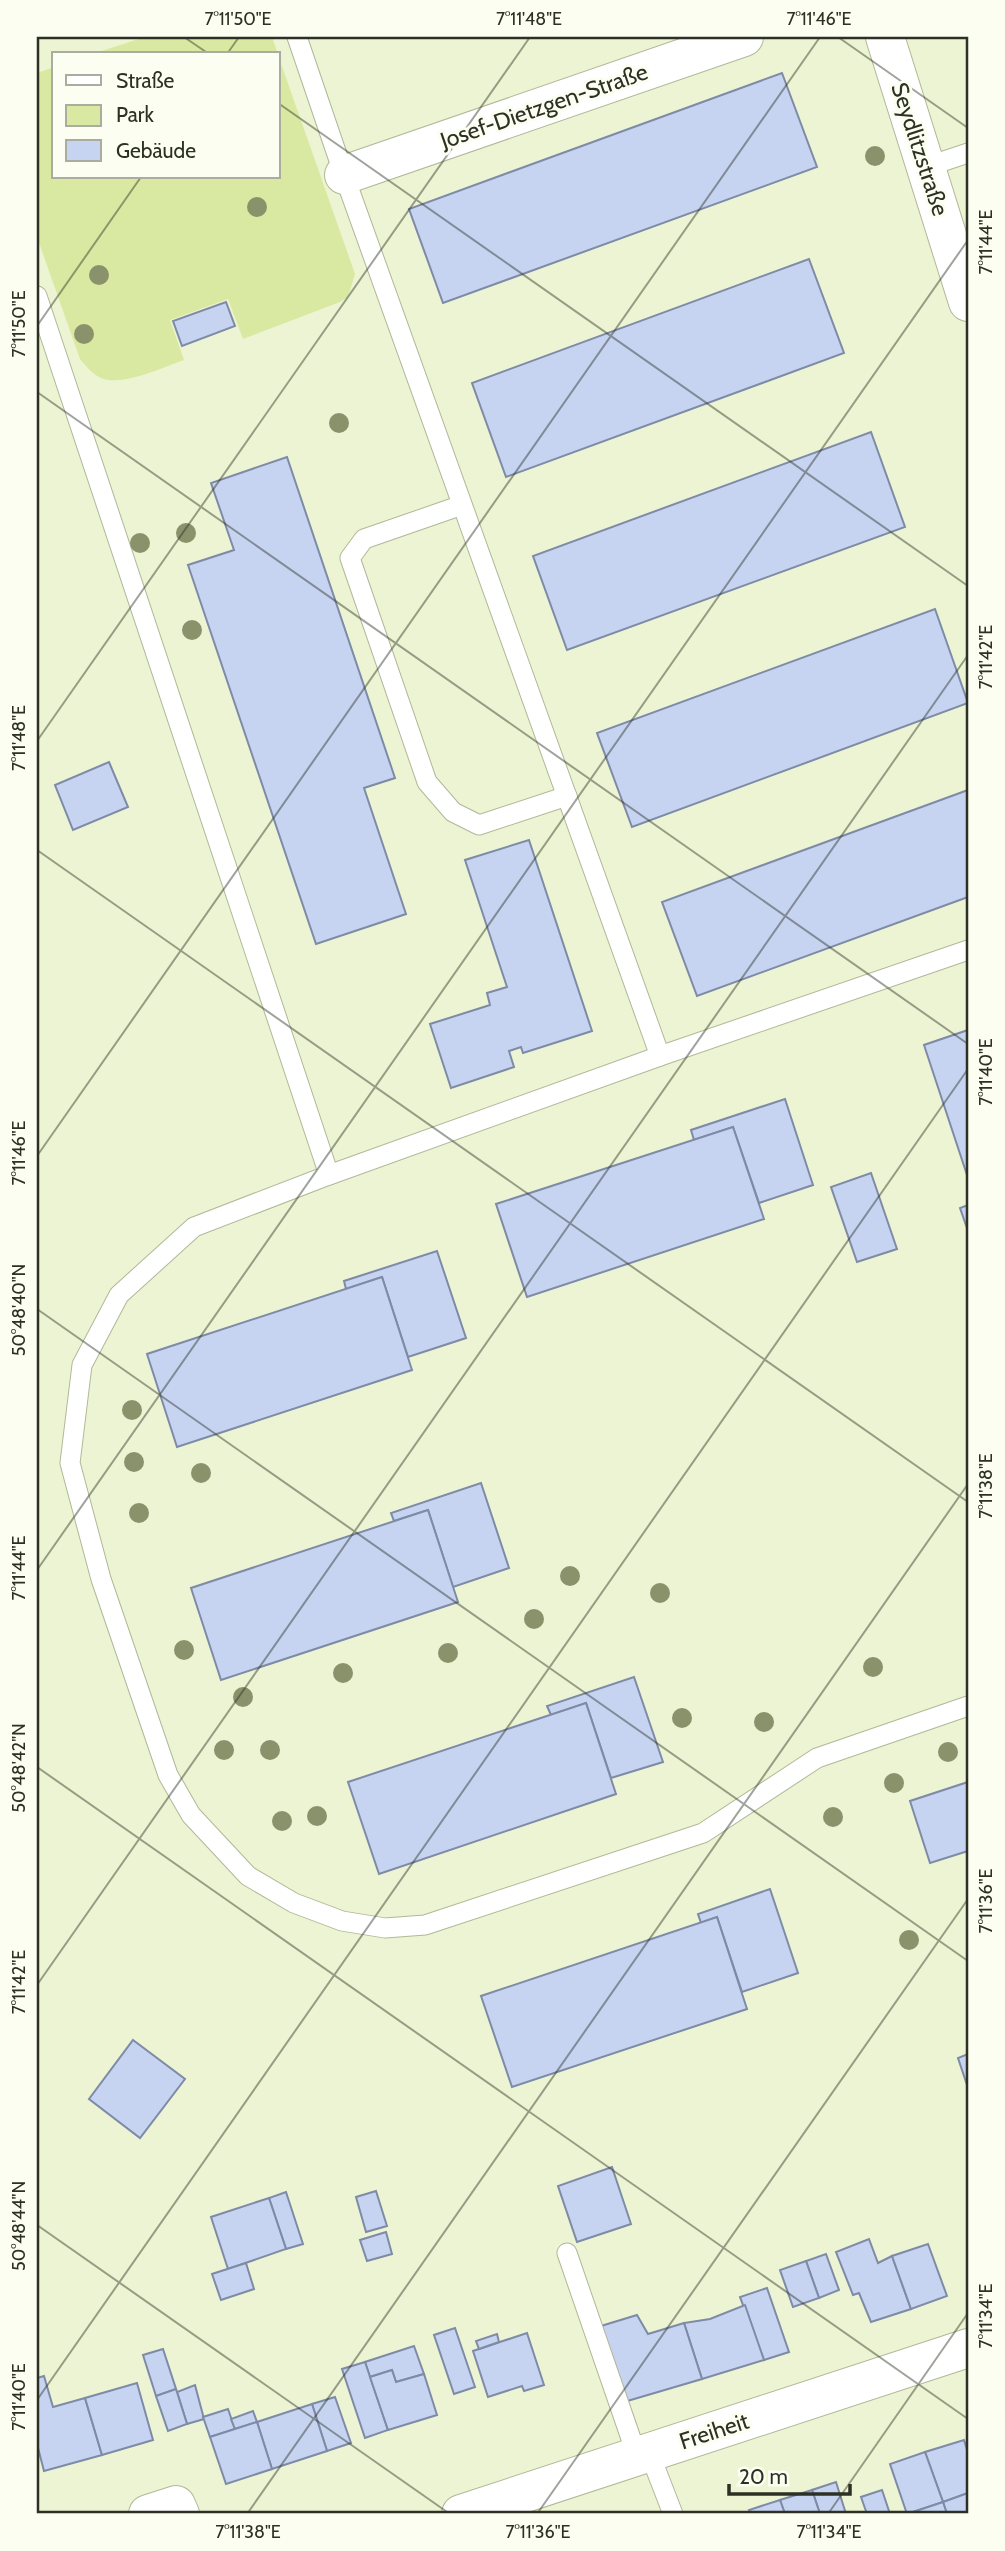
<svg xmlns="http://www.w3.org/2000/svg" width="1005" height="2551" viewBox="0 0 1005 2551" font-family="Cabin,sans-serif">
<style>
.green{fill:#d9e9a2}
.building{fill:#c6d4f2;stroke:#7e8ba6;stroke-width:2}
.lines{fill:none;stroke-linecap:round;stroke-linejoin:round}
.service-casing{stroke:#b0b898;stroke-width:21}
.minor-casing{stroke:#b0b898;stroke-width:40}
.service{stroke:#fff;stroke-width:19}
.minor{stroke:#fff;stroke-width:38}
.tree{fill:#8a926c}
.ticks{fill:none;stroke:#2d3024;stroke-width:2;stroke-opacity:0.45}
.labels{text-anchor:middle;dominant-baseline:central;stroke-width:6;stroke-linejoin:round;paint-order:stroke}
.street-label{font-size:23px;fill:#2d3024;stroke:#fbfef1}
.neatline{fill:none;stroke:#2d3024;stroke-width:2.5}
.ticks-label{font-size:18px;text-anchor:middle;fill:#2d3024}
</style>
<rect width="100%" height="100%" fill="#ecf4d3"/>
<g class="green">
<polygon points="145,37 272,37 278,54 92,54"/>
<path d="M278,55L355,274L348,297L340,302L243,339L228,299L170,320L184,360C164,367 121,387 101,378C92,374 86,366 80,359L37,237V73L54,67V177H278Z"/>
</g>
<g class="building">
<polygon points="782,73 817,167 443,303 409,209"/>
<polygon points="809,259 844,353 506,477 472,383"/>
<polygon points="226,302 235,326 182,346 173,321"/>
<polygon points="871,432 905,527 567,650 533,556"/>
<polygon points="287,457 395,778 364,788 406,914 316,944 188,565 234,550 211,483"/>
<polygon points="935,609 968,703 632,827 597,733"/>
<polygon points="109,762 128,807 73,830 55,785"/>
<polygon points="968,790 968,897 697,996 662,902"/>
<polygon points="529,840 592,1031 523,1053 521,1047 509,1051 514,1067 451,1088 430,1024 490,1005 487,993 507,987 465,860"/>
<polygon points="968,1030 968,1178 924,1045"/>
<polygon points="785,1099 813,1185 759,1203 733,1127 694,1140 691,1130"/>
<polygon points="733,1127 764,1219 527,1297 496,1204"/>
<polygon points="871,1173 897,1249 857,1262 831,1187"/>
<polygon points="968,1205 968,1231 960,1208"/>
<polygon points="437,1251 466,1338 408,1357 382,1277 346,1289 344,1281"/>
<polygon points="382,1277 412,1370 177,1447 147,1354"/>
<polygon points="481,1483 509,1568 453,1587 428,1510 394,1521 391,1513"/>
<polygon points="428,1510 458,1602 221,1680 191,1588"/>
<polygon points="634,1677 663,1762 611,1778 586,1703 551,1715 547,1706"/>
<polygon points="586,1703 616,1794 379,1874 348,1782"/>
<polygon points="968,1782 968,1851 930,1863 910,1801"/>
<polygon points="770,1889 798,1973 742,1992 717,1917 701,1923 698,1914"/>
<polygon points="717,1917 747,2009 512,2087 481,1996"/>
<polygon points="133,2040 185,2079 140,2138 89,2099"/>
<polygon points="968,2054 968,2088 958,2058"/>
<polygon points="612,2167 631,2224 577,2242 558,2186"/>
<polygon points="376,2191 387,2226 366,2232 356,2197"/>
<polygon points="286,2192 303,2244 286,2249 269,2198"/>
<polygon points="269,2198 286,2249 228,2269 211,2217"/>
<polygon points="386,2232 392,2254 367,2261 360,2240"/>
<polygon points="869,2239 878,2263 892,2256 911,2309 871,2322 859,2293 853,2295 836,2252"/>
<polygon points="928,2244 947,2296 911,2309 892,2256"/>
<polygon points="826,2254 839,2290 819,2298 806,2261"/>
<polygon points="806,2261 819,2298 793,2307 780,2270"/>
<polygon points="246,2263 254,2289 221,2300 212,2274"/>
<polygon points="767,2288 789,2352 764,2360 740,2297"/>
<polygon points="745,2305 764,2360 702,2379 684,2323 710,2319"/>
<polygon points="637,2315 648,2334 684,2323 702,2379 624,2402 601,2326"/>
<polygon points="455,2328 475,2387 454,2394 434,2335"/>
<polygon points="527,2333 544,2385 524,2391 522,2386 488,2397 473,2351"/>
<polygon points="497,2334 499,2342 479,2349 476,2341"/>
<polygon points="414,2346 424,2374 396,2382 392,2370 370,2377 365,2362"/>
<polygon points="163,2349 176,2389 156,2396 143,2355"/>
<polygon points="365,2362 388,2430 365,2438 342,2369"/>
<polygon points="392,2370 396,2382 424,2374 437,2415 388,2430 370,2377"/>
<polygon points="44,2376 53,2407 85,2398 102,2455 44,2471 37,2444 37,2378"/>
<polygon points="137,2383 153,2440 102,2455 85,2398"/>
<polygon points="195,2385 204,2419 187,2424 177,2392"/>
<polygon points="176,2389 187,2424 168,2431 156,2396"/>
<polygon points="335,2397 351,2443 327,2451 312,2404"/>
<polygon points="312,2404 327,2451 272,2469 257,2422"/>
<polygon points="228,2409 235,2429 210,2437 203,2417"/>
<polygon points="253,2411 257,2422 235,2429 231,2419"/>
<polygon points="257,2422 272,2469 226,2484 210,2437"/>
<polygon points="964,2440 968,2453 968,2493 943,2502 925,2452"/>
<polygon points="925,2452 943,2502 907,2514 890,2464"/>
<polygon points="836,2482 846,2514 820,2514 812,2490"/>
<polygon points="812,2490 820,2514 785,2514 780,2500"/>
<polygon points="882,2490 890,2514 867,2514 861,2497"/>
<polygon points="968,2493 968,2514 947,2514 943,2502"/>
<polygon points="780,2500 785,2514 751,2514 749,2510"/>
<polygon points="943,2502 947,2514 907,2514"/>
</g>
<g class="lines">
<defs>
<g id="service">
<polyline points="297,37 344,175 660,1056 329,1175 194,1227 119,1295 82,1365 70,1463 101,1579 168,1775 191,1815 248,1876 294,1903 342,1921 385,1928 425,1925 703,1833 817,1758 968,1706"/>
<polyline points="926,167 968,153"/>
<polyline points="37,296 329,1175"/>
<polyline points="462,505 364,539 350,558 427,782 453,812 479,825 567,796"/>
<polyline points="660,1056 968,950"/>
<polyline points="567,2253 637,2456"/>
<polyline points="649,2452 673,2514"/>
</g>
<g id="minor">
<polyline points="885,37 968,302"/>
<polyline points="344,175 744,37"/>
<polyline points="148,2514 176,2505 180,2514"/>
<polyline points="461,2514 968,2348"/>
</g>
</defs>
<use href="#service" class="service-casing"/>
<use href="#minor" class="minor-casing"/>
<use href="#service" class="service"/>
<use href="#minor" class="minor"/>
</g>
<g class="tree">
<circle cx="875" cy="156" r="10"/>
<circle cx="257" cy="207" r="10"/>
<circle cx="99" cy="275" r="10"/>
<circle cx="84" cy="334" r="10"/>
<circle cx="339" cy="423" r="10"/>
<circle cx="186" cy="533" r="10"/>
<circle cx="140" cy="543" r="10"/>
<circle cx="192" cy="630" r="10"/>
<circle cx="132" cy="1410" r="10"/>
<circle cx="134" cy="1462" r="10"/>
<circle cx="201" cy="1473" r="10"/>
<circle cx="139" cy="1513" r="10"/>
<circle cx="570" cy="1576" r="10"/>
<circle cx="660" cy="1593" r="10"/>
<circle cx="534" cy="1619" r="10"/>
<circle cx="184" cy="1650" r="10"/>
<circle cx="448" cy="1653" r="10"/>
<circle cx="873" cy="1667" r="10"/>
<circle cx="343" cy="1673" r="10"/>
<circle cx="243" cy="1697" r="10"/>
<circle cx="682" cy="1718" r="10"/>
<circle cx="764" cy="1722" r="10"/>
<circle cx="224" cy="1750" r="10"/>
<circle cx="270" cy="1750" r="10"/>
<circle cx="948" cy="1752" r="10"/>
<circle cx="894" cy="1783" r="10"/>
<circle cx="317" cy="1816" r="10"/>
<circle cx="833" cy="1817" r="10"/>
<circle cx="282" cy="1821" r="10"/>
<circle cx="909" cy="1940" r="10"/>
</g>
<path class="ticks" d="M184,37L209,54M838,37L968,128M227,54L239,37M278,103L968,586M37,326L141,177M37,392L968,1044M37,741L530,37M37,850L968,1502M37,1156L820,37M37,1309L968,1961M37,1570L968,240M37,1767L968,2419M37,1985L968,655M37,2225L450,2514M37,2400L968,1069M247,2514L968,1484M537,2514L968,1899M828,2514L968,2313"/>
<g class="labels">
<g class="street-label">
<text transform="translate(544 106) rotate(-19)">Josef-Dietzgen-Straße</text>
<text transform="translate(920 149) rotate(72)">Seydlitzstraße</text>
<text transform="translate(714 2431) rotate(-18)">Freiheit</text>
</g>
</g>
<rect width="1005" height="2551" fill="none" stroke="#fbfef1" stroke-width="77"/>
<rect x="52" y="52" width="228" height="126" fill="#fbfef1" stroke="#a9ac9f" stroke-width="2"/>
<rect x="66" y="75" width="35" height="10" fill="#ffffff" stroke="#a9ac9f" stroke-width="2"/>
<text x="116" y="88" font-size="21" fill="#2d3024">Straße</text>
<rect x="66" y="105" width="35" height="21" fill="#d9e9a2" stroke="#a9ac9f" stroke-width="2"/>
<text x="116" y="122" font-size="21" fill="#2d3024">Park</text>
<rect x="66" y="140" width="35" height="21" fill="#c6d4f2" stroke="#a9ac9f" stroke-width="2"/>
<text x="116" y="158" font-size="21" fill="#2d3024">Gebäude</text>
<path d="M729 2484v10h121v-10" fill="none" stroke="#2d3024" stroke-width="3.5"/>
<text x="739" y="2484" font-size="21" fill="#2d3024" stroke="#fbfef1" stroke-width="5" paint-order="stroke">20 m</text>
<rect x="38" y="38" width="929" height="2474" class="neatline"/>
<g class="ticks-label">
<text x="238" y="25">7°11'50"E</text>
<text x="529" y="25">7°11'48"E</text>
<text x="819" y="25">7°11'46"E</text>
<text transform="translate(986 242) rotate(-90)" y="6">7°11'44"E</text>
<text transform="translate(19 324) rotate(-90)" y="6">7°11'50"E</text>
<text transform="translate(986 657) rotate(-90)" y="6">7°11'42"E</text>
<text transform="translate(19 738) rotate(-90)" y="6">7°11'48"E</text>
<text transform="translate(986 1072) rotate(-90)" y="6">7°11'40"E</text>
<text transform="translate(19 1153) rotate(-90)" y="6">7°11'46"E</text>
<text transform="translate(19 1310) rotate(-90)" y="6">50°48'40"N</text>
<text transform="translate(986 1486) rotate(-90)" y="6">7°11'38"E</text>
<text transform="translate(19 1568) rotate(-90)" y="6">7°11'44"E</text>
<text transform="translate(19 1768) rotate(-90)" y="6">50°48'42"N</text>
<text transform="translate(986 1901) rotate(-90)" y="6">7°11'36"E</text>
<text transform="translate(19 1982) rotate(-90)" y="6">7°11'42"E</text>
<text transform="translate(19 2226) rotate(-90)" y="6">50°48'44"N</text>
<text transform="translate(986 2316) rotate(-90)" y="6">7°11'34"E</text>
<text transform="translate(19 2397) rotate(-90)" y="6">7°11'40"E</text>
<text x="248" y="2538">7°11'38"E</text>
<text x="538" y="2538">7°11'36"E</text>
<text x="829" y="2538">7°11'34"E</text>
</g>
</svg>
